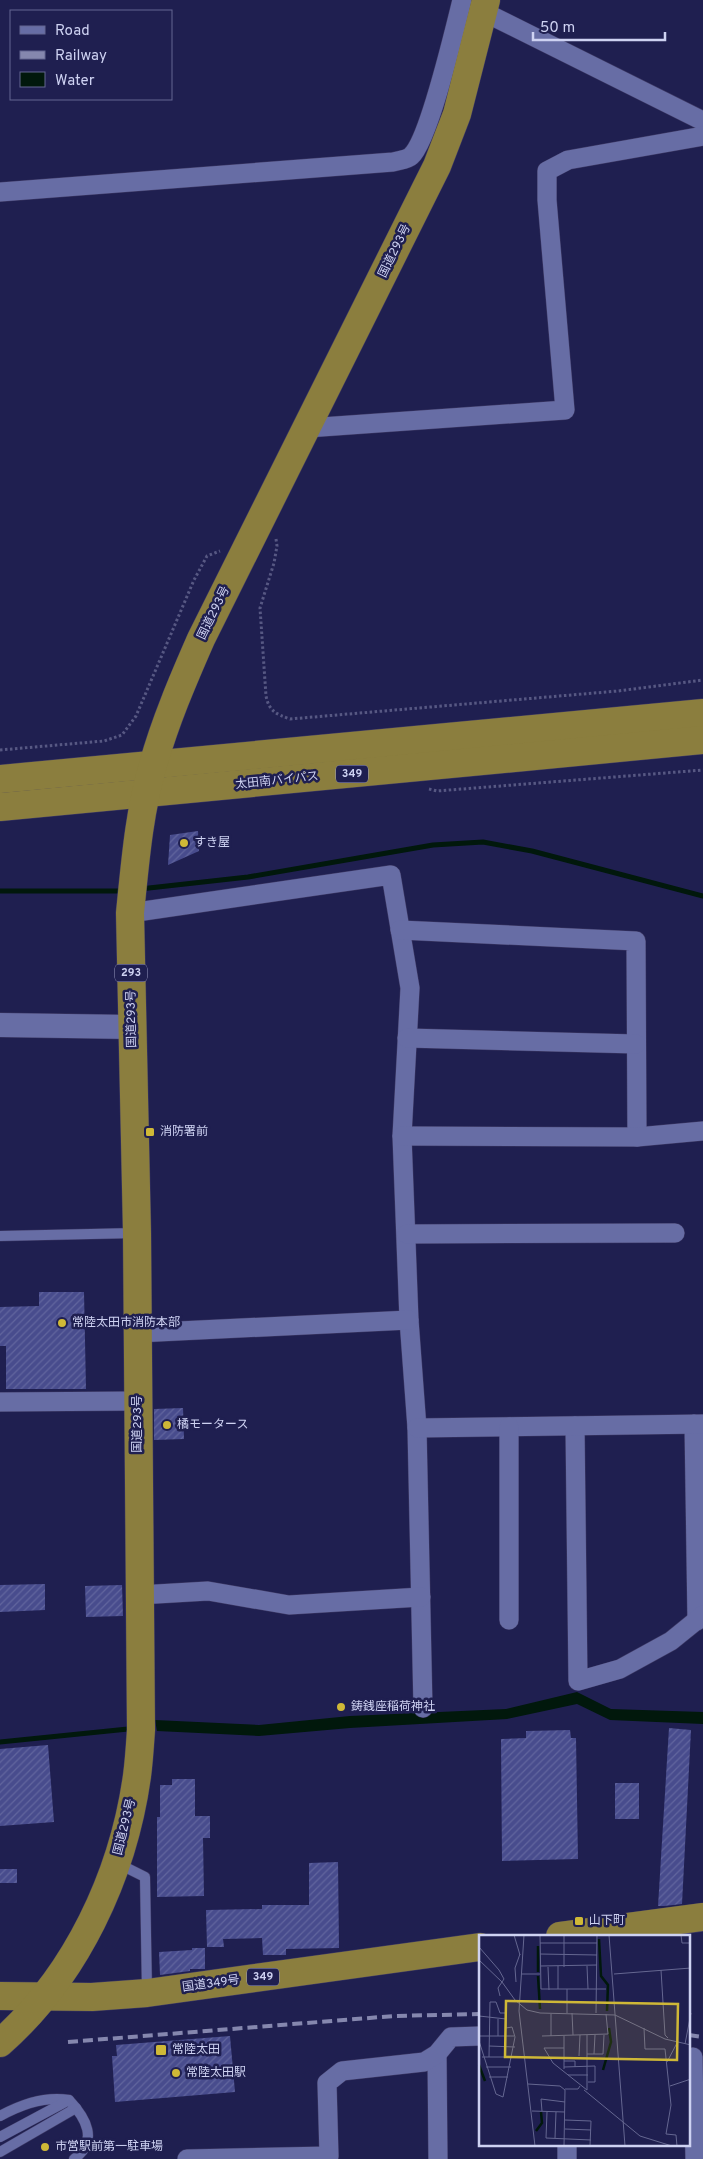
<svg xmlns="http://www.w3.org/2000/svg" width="703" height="2159" viewBox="0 0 703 2159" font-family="Overpass,'Noto Sans JP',sans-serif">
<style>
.water{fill:#01180c}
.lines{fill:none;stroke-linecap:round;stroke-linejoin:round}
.stream{stroke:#01180c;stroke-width:5}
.building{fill:url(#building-hatch)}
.service-casing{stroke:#3e3a65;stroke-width:11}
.minor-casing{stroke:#3e3a65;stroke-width:20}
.tertiary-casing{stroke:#3e3a65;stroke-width:25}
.trunk-casing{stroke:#3e3a65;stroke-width:29}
.path{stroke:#575883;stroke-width:3;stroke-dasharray:2.5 2.5;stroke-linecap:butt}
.service{stroke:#676da5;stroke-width:10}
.minor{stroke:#676da5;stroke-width:19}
.tertiary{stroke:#676da5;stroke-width:24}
.trunk{stroke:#8b7e3e;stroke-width:28}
.rail{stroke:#8587ae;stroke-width:4;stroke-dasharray:10 5;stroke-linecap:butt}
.poi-dot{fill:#cfb837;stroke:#1f1f50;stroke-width:2}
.labels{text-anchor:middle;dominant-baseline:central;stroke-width:5;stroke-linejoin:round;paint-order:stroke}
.shield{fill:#1f1f50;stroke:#9a9cc1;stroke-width:1}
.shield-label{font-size:11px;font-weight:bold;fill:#ced2f2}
.street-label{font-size:12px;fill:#ced2f2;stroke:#1f1f50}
.poi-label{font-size:12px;fill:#ced2f2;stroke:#1f1f50;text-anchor:start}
.inset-river{fill:none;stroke:#01180c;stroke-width:2.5}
.inset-road{fill:none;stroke:#656791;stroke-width:1}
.view{fill:#cfb837;fill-opacity:0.15;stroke:#cfb837;stroke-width:2.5}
.inset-edge{fill:none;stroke:#ced2f2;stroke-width:2.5}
</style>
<defs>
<pattern id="building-hatch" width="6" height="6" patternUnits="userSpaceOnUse" patternTransform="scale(1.25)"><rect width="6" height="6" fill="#484c8d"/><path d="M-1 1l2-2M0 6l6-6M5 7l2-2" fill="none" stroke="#61659e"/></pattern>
</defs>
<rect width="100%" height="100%" fill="#1f1f50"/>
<polygon class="water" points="577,1692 611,1709 703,1712 703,1724 610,1720 577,1704 507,1719 350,1728 259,1736 157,1731 155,1720 259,1725 350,1716 506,1709"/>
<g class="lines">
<g class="stream">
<polyline points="140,889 248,877 433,845 483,842 532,851 703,896"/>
<polyline points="0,891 124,891"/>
<polyline points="0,1742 128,1729"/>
</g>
</g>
<g class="building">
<polygon points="198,831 199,851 168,865 170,835"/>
<polygon points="39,1292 84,1292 86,1389 6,1389 6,1346 0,1346 0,1307 39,1306"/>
<polygon points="183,1408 184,1439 154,1440 154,1409"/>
<polygon points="45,1584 45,1610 0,1612 0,1585"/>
<polygon points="122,1585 123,1616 86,1617 85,1586"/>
<polygon points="669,1728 691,1730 682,1904 664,1906 658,1906"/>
<polygon points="570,1730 571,1738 576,1738 578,1859 502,1861 501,1739 526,1738 526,1731"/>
<polygon points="48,1745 54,1822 0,1826 0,1749"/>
<polygon points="172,1779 195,1779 195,1816 210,1816 210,1838 203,1838 204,1896 157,1897 157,1817 160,1817 160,1785 172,1785"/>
<rect x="615" y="1783" width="24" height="36"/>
<polygon points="338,1862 339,1948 286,1949 286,1955 263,1955 262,1938 223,1939 224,1947 207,1947 206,1910 262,1909 262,1905 309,1905 309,1863"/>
<rect x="0" y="1869" width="17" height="14"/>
<polygon points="192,1948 205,1948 205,1969 190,1969 190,1971 160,1975 159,1952 192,1950"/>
<polygon points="230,2036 235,2092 115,2102 112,2056 117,2056 116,2045"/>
</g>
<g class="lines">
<defs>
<g id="service">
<polyline points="0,1236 136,1233"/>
<polyline points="117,1863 145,1877 147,1992"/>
<path d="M0,2116C20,2105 46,2096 69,2100C86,2118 99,2141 74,2159"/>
<polyline points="0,2137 69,2100"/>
<polyline points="0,2152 76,2108"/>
</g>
<g id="minor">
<polyline points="484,12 703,121"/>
<path d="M0,192L393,162C399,160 407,160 411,156C429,140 455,28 462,0"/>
<polyline points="307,428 565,410 547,200 547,171 568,160 703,136"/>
<polyline points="130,913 391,875 410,988 402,1136 409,1320 417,1428 423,1708"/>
<polyline points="400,930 636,941 637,1137"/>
<polyline points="407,1038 636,1044"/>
<polyline points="402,1136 637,1137 703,1131"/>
<polyline points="407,1234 675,1233"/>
<polyline points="137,1333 409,1320"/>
<polyline points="0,1402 138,1401"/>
<polyline points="694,1424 697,1621"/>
<polyline points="575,1426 578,1681 620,1669 671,1641 703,1615"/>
<polyline points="417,1428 703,1424"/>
<polyline points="139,1595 208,1591 289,1605 421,1597"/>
<polyline points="509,1620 509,1427"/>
<polyline points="437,2054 438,2159"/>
<polyline points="693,2057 695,2159"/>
<polyline points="567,2145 567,2159"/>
<polyline points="187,2159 329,2156 327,2083 342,2071 424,2062 437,2054 451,2037 480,2036"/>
</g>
<polyline id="tertiary" points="0,1025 132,1027"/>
<g id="trunk">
<polyline points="0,779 703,713"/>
<polyline points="0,807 703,740"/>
<polyline points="560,1936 703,1917"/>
<polyline points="0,1996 92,1997 147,1993 480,1947"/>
<path d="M0,2043C76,1976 123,1876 137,1776C139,1761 140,1745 141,1730L137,1233L130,913C135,864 139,812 153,765C165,722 183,680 201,639L437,166L457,114L486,0"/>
</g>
</defs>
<use href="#service" class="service-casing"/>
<use href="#minor" class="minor-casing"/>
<use href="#tertiary" class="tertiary-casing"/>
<use href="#trunk" class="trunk-casing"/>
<g class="path">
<path d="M276,539L277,546L274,563L260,608L266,696C269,711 276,714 290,719L618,691L703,680"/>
<polyline points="0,750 104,741 122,735 136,716 194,580 207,556 220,551"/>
<polyline points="429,789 437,791 703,770"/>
</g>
<use href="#service" class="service"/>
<use href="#minor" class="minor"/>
<use href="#tertiary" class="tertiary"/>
<use href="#trunk" class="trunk"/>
<g class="rail">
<polyline points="689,2035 703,2037"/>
<polyline points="68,2042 394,2016 480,2014"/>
</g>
</g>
<g class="poi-dot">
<circle cx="184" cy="843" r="5"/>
<rect x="145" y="1127" width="10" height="10" rx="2.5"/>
<circle cx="62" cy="1323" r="5"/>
<circle cx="167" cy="1425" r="5"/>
<circle cx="341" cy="1707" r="5"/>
<rect x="574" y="1916" width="10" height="10" rx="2.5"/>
<rect x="155" y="2044" width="12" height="12" rx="2.5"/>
<circle cx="176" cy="2073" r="5"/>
<circle cx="45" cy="2147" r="5"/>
</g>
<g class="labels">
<g class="shield">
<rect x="336" y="765.5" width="32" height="17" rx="4"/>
<rect x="115" y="964.5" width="32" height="17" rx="4"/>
<rect x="247" y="1968.5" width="32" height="17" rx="4"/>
</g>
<g class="shield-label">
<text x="352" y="774">349</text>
<text x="131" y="973">293</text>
<text x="263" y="1977">349</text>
</g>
<g class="street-label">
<text transform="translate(395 251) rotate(-64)">国道293号</text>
<text transform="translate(214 613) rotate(-64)">国道293号</text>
<text transform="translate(277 781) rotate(-6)">太田南バイパス</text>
<text transform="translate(132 1019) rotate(-91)">国道293号</text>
<text transform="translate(138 1424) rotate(-90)">国道293号</text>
<text transform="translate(125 1827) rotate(-76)">国道293号</text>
<text transform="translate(211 1984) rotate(-8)">国道349号</text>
</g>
<g class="poi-label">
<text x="194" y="843">すき屋</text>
<text x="160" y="1132">消防署前</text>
<text x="72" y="1323">常陸太田市消防本部</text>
<text x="177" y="1425">橘モータース</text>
<text x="351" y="1707">鋳銭座稲荷神社</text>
<text x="589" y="1921">山下町</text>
<text x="172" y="2050">常陸太田</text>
<text x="186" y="2073">常陸太田駅</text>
<text x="55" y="2147">市営駅前第一駐車場</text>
</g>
</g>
<g transform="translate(479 1935)">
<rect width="211" height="211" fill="#1f1f50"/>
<path class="inset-river" d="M120,4L122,41L129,50L128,76M59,37V11M59,41L61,74M0,130L6,146M124,135L132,107L130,93M57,196L63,188L62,177"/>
<path class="inset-road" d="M35,0L41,20M45,0L40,76L56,211M61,0L62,54H127M130,0L146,211M202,0L203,8H212M61,8H118M0,12L20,35L25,44L23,47L36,65L48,75L61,78L136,80L186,104L212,110M61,19L118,20M0,25L23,47L19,53L21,61M61,31L118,30M79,31V54M108,31L109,54M69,32L70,55M85,32V0M182,35L186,100L189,103M42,39H61M135,39L212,33M37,47L36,33L41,19M88,78V54M93,78L94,100M117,78L118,0M0,81L27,84M19,84V101M165,93L166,114H186L192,170L187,199L197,200L198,211M0,101H35M63,101L129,99L127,79M72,101V79M0,106L17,159L24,162L36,102L33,92L27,93V78H21L17,67H11L10,122M206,109L212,78M10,111L36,112M85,113H65L74,128L108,155V100M108,119H124L125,100M115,119L116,100M100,121L101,100M3,122H35M85,126H96V132M188,127L198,108M7,132H32M85,132L116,131V147H109M85,134V101M89,140H109M10,142H29M49,149L81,151L86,155L85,211M191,151L212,144M86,154H99L101,151M105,155L161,201L193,211M53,176L86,177M63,176L62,164L86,167M68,177L67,203L112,205M86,185L112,186L111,211M86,194L112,195M76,203L77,177"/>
<path class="view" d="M27,66L199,69L198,125L26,122Z"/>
<rect width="211" height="211" class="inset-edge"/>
</g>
<rect x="10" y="10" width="162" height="90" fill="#1f1f50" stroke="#656791"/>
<rect x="20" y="26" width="25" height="8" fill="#676da5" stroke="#656791"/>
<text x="55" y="35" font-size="15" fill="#ced2f2">Road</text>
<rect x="20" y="51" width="25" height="8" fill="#8587ae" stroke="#656791"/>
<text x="55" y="60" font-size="15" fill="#ced2f2">Railway</text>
<rect x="20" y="72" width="25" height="15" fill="#01180c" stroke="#656791"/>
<text x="55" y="85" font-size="15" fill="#ced2f2">Water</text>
<path d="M533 32v8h132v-8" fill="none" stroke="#ced2f2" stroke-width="2.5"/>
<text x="540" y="32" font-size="15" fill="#ced2f2" stroke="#1f1f50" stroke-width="4" paint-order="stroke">50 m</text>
</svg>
